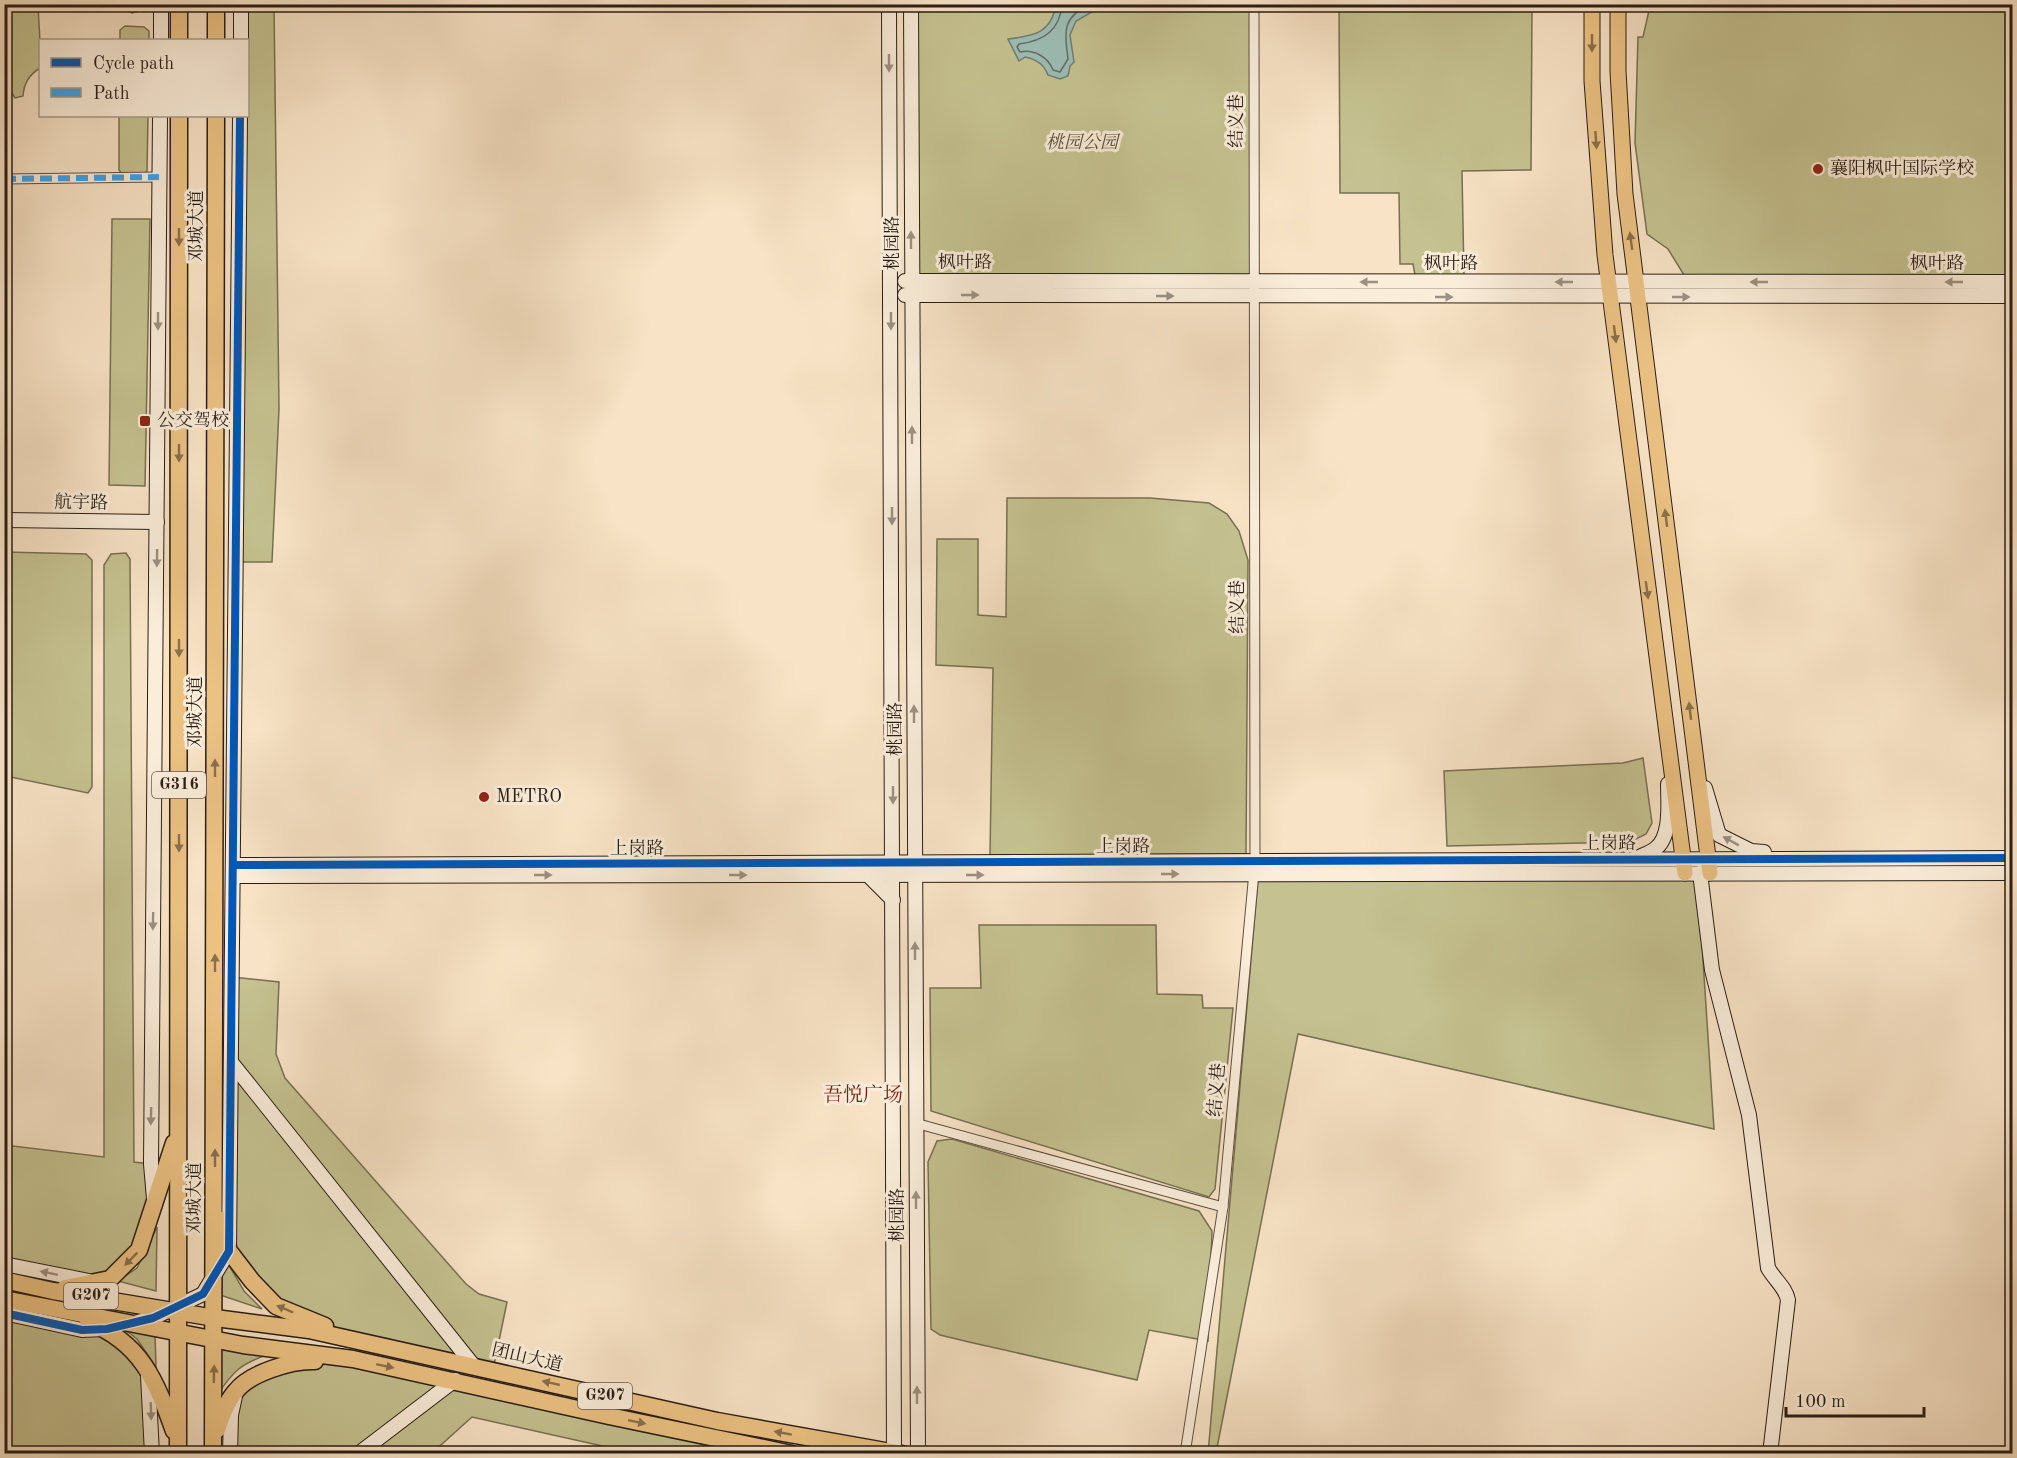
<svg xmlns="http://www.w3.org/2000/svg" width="2017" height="1458" viewBox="0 0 2017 1458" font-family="'Old Standard TT','Noto Serif SC',serif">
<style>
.green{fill:#c5c190;stroke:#777053;stroke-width:1.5}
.water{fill:#9dbeb6;stroke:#6f7e76;stroke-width:1.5}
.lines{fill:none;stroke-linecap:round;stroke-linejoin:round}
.shore{stroke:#636e66;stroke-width:1.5}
.street-casing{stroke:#5d4f42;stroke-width:11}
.secondary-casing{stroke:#291e16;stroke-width:16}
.primary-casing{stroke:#291e16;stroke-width:17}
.highway-casing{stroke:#291e16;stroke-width:19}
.street{stroke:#faedda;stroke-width:9}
.secondary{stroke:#faedda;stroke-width:14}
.primary{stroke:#ecc283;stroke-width:15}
.highway{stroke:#ecc283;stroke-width:16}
.quiet{stroke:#3ea2ea;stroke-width:6;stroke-dasharray:12 6;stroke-linecap:butt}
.cycleway-casing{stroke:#faedda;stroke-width:11}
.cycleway{stroke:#0057b8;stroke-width:8}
.oneway{fill:#8a704c}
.oneway2{fill:#9c9082}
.poi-dot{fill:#8f2418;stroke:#faedda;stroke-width:2}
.labels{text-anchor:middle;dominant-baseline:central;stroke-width:6;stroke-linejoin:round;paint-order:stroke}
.shield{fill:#faedda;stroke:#685c51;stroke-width:1.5}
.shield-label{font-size:16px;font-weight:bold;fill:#291e16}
.street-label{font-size:18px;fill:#291e16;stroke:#faedda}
.park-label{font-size:18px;font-style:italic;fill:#584f3b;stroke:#faedda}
.poi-label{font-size:18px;fill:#291e16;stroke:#faedda;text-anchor:start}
.neighbourhood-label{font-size:20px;fill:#7a1f14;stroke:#faedda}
</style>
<rect width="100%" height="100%" fill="#f8e3c6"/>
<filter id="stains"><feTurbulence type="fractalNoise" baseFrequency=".00333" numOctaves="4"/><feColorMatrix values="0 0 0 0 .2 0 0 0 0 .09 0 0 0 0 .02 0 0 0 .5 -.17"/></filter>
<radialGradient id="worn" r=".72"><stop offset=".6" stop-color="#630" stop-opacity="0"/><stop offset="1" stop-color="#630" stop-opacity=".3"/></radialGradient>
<g class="green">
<path d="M4,5H38C39,28 41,45 40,68C29,75 24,83 23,96L15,98L5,82Z"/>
<polygon points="123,5 123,4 148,5 146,9 132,13 124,9"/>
<polygon points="241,5 274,5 279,409 272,562 236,562 240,116 248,116 248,40"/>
<polygon points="911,5 1254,5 1254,281 912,281"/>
<polygon points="1339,5 1532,5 1531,170 1462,171 1464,276 1415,275 1413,264 1400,264 1399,193 1340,193"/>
<polygon points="1650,6 2012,8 2012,282 1684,275 1668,249 1647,234 1635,143 1638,37 1643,37"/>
<polygon points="125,26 144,27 149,31 149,40 120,40 120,30"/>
<polygon points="119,116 148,116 147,171 144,174 122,174 119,170"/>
<polygon points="112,219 150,219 145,486 109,485"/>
<polygon points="1007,498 1150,498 1209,503 1227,514 1239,531 1248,560 1246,854 990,855 993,668 936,665 937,539 978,539 978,615 1006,617"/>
<polygon points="5,552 86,554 92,560 92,787 88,793 5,776"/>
<polygon points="126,553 130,559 134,1162 151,1164 155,1207 139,1250 110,1279 5,1264 5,1145 104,1157 104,565 111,554"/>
<polygon points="1643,758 1652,823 1646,834 1630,842 1447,846 1444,771 1623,763"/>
<polygon points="1259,868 1697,868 1714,1129 1298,1034 1216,1453 1208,1454"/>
<polygon points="979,925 1156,925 1157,994 1202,995 1203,1008 1233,1008 1215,1189 1209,1197 931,1111 930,988 981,988"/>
<polygon points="232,977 279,982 276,1054 285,1078 466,1284 479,1294 507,1302 493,1370 359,1339 276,1306 229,1251"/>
<polygon points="952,1139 1199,1211 1212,1231 1208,1341 1149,1330 1137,1380 969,1342 940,1335 931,1329 928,1162 937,1141"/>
<polygon points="157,1227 156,1291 118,1281 137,1268"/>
<polygon points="220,1250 244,1291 262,1309 220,1295"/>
<polygon points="5,1313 107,1329 147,1368 152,1451 230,1450 236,1390 271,1369 353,1359 755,1453 634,1453 472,1417 432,1453 5,1453"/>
<polygon points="119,1325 155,1334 156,1367 137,1339"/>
<path d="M220,1345L269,1354C241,1364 234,1370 218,1394Z"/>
</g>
<path class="water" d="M1056,5H1104L1076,21L1070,35L1074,62L1070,66L1068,76L1060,79L1048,75C1044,64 1036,59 1025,57L1019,61L1008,39C1034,36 1051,33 1056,5Z"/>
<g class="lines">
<path class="shore" d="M1062,4C1060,31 1043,41 1019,44L1017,47L1020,52C1034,49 1048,57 1053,70L1060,72L1068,59C1065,32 1061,18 1090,4"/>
<defs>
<g id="street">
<polyline points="4,179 159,177"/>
<polyline points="915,1123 1223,1207 1185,1454"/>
<polyline points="1223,1207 1255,861 1254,4"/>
</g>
<g id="secondary">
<polyline points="889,4 894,1454"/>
<polyline points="911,4 918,1454"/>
<polyline points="161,40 161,4"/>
<polyline points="241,40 241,4"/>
<polyline points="905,281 2012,282"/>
<polyline points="905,295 2012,296"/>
<polyline points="4,520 157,522"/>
<polyline points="1705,788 1719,835 1751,851 1764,852"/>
<path d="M1637,858C1643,855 1650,853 1655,849C1672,837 1668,802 1668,784"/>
<polyline points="233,865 2012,858"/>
<path d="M1700,873L1712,970L1749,1115L1768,1268C1774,1279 1786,1288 1788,1300L1770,1454"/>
<polyline points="868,875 893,900"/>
<polyline points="233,876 2012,873"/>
<polyline points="231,1062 473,1365"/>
<polyline points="154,1199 151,1164 160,116"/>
<polyline points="4,1264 89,1281"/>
<polyline points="4,1313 82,1330 103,1329"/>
<polyline points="134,1323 153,1318 203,1294 229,1251 240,116"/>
<polyline points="148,1376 152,1454"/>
<polyline points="230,1454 231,1415 235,1396"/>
<polyline points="358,1454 455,1380"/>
</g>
<g id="primary">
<polyline points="1592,4 1592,81 1605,255 1685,873"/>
<polyline points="1618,4 1618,71 1625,194 1710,873"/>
</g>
<g id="highway">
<polyline points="179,40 179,4"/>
<polyline points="216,40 216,4"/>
<polyline points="221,1220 229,1251 252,1281 276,1306 325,1326"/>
<polyline points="4,1280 53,1291 215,1318 309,1330 717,1421 902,1454"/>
<polyline points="65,1288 110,1279 139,1250 174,1143"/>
<polyline points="4,1299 243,1345 353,1359 609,1416 792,1454"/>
<path d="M88,1322C141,1342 156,1381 174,1431"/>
<path d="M217,1430C221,1417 226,1402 236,1391C250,1373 292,1360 315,1361"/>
<polyline points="178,1454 179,116"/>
<polyline points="213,1454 216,116"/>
</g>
</defs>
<use href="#street" class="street-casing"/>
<use href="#secondary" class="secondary-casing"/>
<use href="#primary" class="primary-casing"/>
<use href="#highway" class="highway-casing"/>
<use href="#street" class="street"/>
<use href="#secondary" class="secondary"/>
<use href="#primary" class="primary"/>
<use href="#highway" class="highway"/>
<polyline class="quiet" points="4,179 159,177"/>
<defs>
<g id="cycleway">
<polyline points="233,865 2012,858"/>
<polyline points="4,1313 82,1330 107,1329 153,1318 203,1294 229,1251 240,116"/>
</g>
</defs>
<use href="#cycleway" class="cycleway-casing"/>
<use href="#cycleway" class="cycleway"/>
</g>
<defs><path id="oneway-solid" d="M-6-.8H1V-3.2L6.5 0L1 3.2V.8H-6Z" transform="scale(1.5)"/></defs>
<g class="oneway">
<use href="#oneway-solid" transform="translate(1592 43) rotate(90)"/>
<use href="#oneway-solid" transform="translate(1596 140) rotate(86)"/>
<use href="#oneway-solid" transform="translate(179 237) rotate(90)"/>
<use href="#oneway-solid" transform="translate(1631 241) rotate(-98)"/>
<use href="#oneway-solid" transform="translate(1615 334) rotate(83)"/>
<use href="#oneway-solid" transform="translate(179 453) rotate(90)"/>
<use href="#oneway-solid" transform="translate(1666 518) rotate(-97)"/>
<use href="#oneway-solid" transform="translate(1647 590) rotate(82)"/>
<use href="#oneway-solid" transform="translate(179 648) rotate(90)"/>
<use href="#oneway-solid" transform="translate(1690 711) rotate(-97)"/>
<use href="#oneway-solid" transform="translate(215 768) rotate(-90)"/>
<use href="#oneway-solid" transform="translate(179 843) rotate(90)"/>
<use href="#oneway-solid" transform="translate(215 963) rotate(-90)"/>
<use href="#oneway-solid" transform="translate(215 1158) rotate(-90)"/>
<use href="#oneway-solid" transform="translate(131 1259) rotate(135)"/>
<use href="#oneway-solid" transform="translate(285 1309) rotate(-157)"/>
<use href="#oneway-solid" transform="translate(385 1366) rotate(12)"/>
<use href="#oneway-solid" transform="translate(214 1374) rotate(-89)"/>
<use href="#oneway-solid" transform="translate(551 1383) rotate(-167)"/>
<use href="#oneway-solid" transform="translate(637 1422) rotate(12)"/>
<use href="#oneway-solid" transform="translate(783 1433) rotate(-170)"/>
</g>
<g class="oneway2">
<use href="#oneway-solid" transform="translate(889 63) rotate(90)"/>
<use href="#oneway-solid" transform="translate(911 240) rotate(-90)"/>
<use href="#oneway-solid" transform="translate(1369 282) rotate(-180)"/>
<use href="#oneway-solid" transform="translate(1564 282) rotate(-180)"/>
<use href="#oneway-solid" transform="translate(1759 282) rotate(-180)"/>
<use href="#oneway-solid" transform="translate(1954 282) rotate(-180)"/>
<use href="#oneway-solid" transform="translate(970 295)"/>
<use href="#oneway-solid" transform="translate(1165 296)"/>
<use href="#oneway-solid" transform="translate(1444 297)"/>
<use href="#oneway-solid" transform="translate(1681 297)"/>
<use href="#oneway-solid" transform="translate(158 321) rotate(90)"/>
<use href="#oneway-solid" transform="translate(891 321) rotate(90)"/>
<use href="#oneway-solid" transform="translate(912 435) rotate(-90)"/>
<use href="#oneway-solid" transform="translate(892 516) rotate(90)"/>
<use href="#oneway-solid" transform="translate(157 558) rotate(91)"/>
<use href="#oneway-solid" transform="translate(914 714) rotate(-90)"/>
<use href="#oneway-solid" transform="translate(893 795) rotate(90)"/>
<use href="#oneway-solid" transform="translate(1731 841) rotate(-151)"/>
<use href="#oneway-solid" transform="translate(1170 874)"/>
<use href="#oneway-solid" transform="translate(543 875)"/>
<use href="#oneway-solid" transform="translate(738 875)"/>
<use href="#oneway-solid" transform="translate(975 875)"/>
<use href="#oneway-solid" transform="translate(153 921) rotate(91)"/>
<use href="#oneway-solid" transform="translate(915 951) rotate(-90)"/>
<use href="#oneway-solid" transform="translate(151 1116) rotate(91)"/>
<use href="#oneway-solid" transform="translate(916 1200) rotate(-90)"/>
<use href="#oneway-solid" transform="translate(49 1273) rotate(-168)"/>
<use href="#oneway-solid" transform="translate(917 1395) rotate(-90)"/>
<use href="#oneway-solid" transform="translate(151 1411) rotate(88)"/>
</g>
<g class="poi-dot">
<circle cx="1818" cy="169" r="6"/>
<rect x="139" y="415" width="12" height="12" rx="3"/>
<circle cx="484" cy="797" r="6"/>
</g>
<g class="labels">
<g class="shield">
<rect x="152" y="772" width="54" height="26" rx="4.5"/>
<rect x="64" y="1283" width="54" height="26" rx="4.5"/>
<rect x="578" y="1383" width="54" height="26" rx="4.5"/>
</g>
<g class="shield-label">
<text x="179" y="785">G316</text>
<text x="91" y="1296">G207</text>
<text x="605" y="1396">G207</text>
</g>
<g class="street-label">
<text transform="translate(1237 121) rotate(-90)">结义巷</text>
<text transform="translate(197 226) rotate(-90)">邓城大道</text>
<text transform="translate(893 243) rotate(-90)">桃园路</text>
<text x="965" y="263">枫叶路</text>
<text x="1451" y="264">枫叶路</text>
<text x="1937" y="264">枫叶路</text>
<text transform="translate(81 503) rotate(1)">航宇路</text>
<text transform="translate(1238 607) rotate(-90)">结义巷</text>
<text transform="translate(196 712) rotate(-90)">邓城大道</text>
<text transform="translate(896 729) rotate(-90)">桃园路</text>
<text x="1609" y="844">上岗路</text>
<text x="1123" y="847">上岗路</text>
<text x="637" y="849">上岗路</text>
<text transform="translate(1217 1090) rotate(-85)">结义巷</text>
<text transform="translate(195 1198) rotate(-90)">邓城大道</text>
<text transform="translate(898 1215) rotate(-90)">桃园路</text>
<text transform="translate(527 1358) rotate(13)">团山大道</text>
</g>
<g class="park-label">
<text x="1082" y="143">桃园公园</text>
</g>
<g class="poi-label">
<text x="1830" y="169">襄阳枫叶国际学校</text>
<text x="157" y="421">公交驾校</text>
<text x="496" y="797">METRO</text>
</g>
<g class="neighbourhood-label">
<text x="863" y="1096">吾悦广场</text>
</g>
</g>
<rect width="2017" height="1458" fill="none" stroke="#f8e3c6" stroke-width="24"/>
<rect x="6" y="6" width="2005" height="1446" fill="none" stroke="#291e16" stroke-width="3"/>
<rect x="12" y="12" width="1993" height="1434" fill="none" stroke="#291e16" stroke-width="1.5"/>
<rect x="39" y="39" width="210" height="78" fill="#faedda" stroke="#a69a8c" stroke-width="1.5"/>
<rect x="51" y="58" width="30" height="9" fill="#0057b8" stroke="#a69a8c" stroke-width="1.5"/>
<text x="93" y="69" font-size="18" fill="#291e16">Cycle path</text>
<rect x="51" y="88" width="30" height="9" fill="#3ea2ea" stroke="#a69a8c" stroke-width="1.5"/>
<text x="93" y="99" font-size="18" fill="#291e16">Path</text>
<path d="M1786 1407v9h138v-9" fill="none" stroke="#291e16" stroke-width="3"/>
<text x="1795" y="1407" font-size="18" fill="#291e16" stroke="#faedda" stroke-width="4.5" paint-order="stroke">100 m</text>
<rect width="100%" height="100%" filter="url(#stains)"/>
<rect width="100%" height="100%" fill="url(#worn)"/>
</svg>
